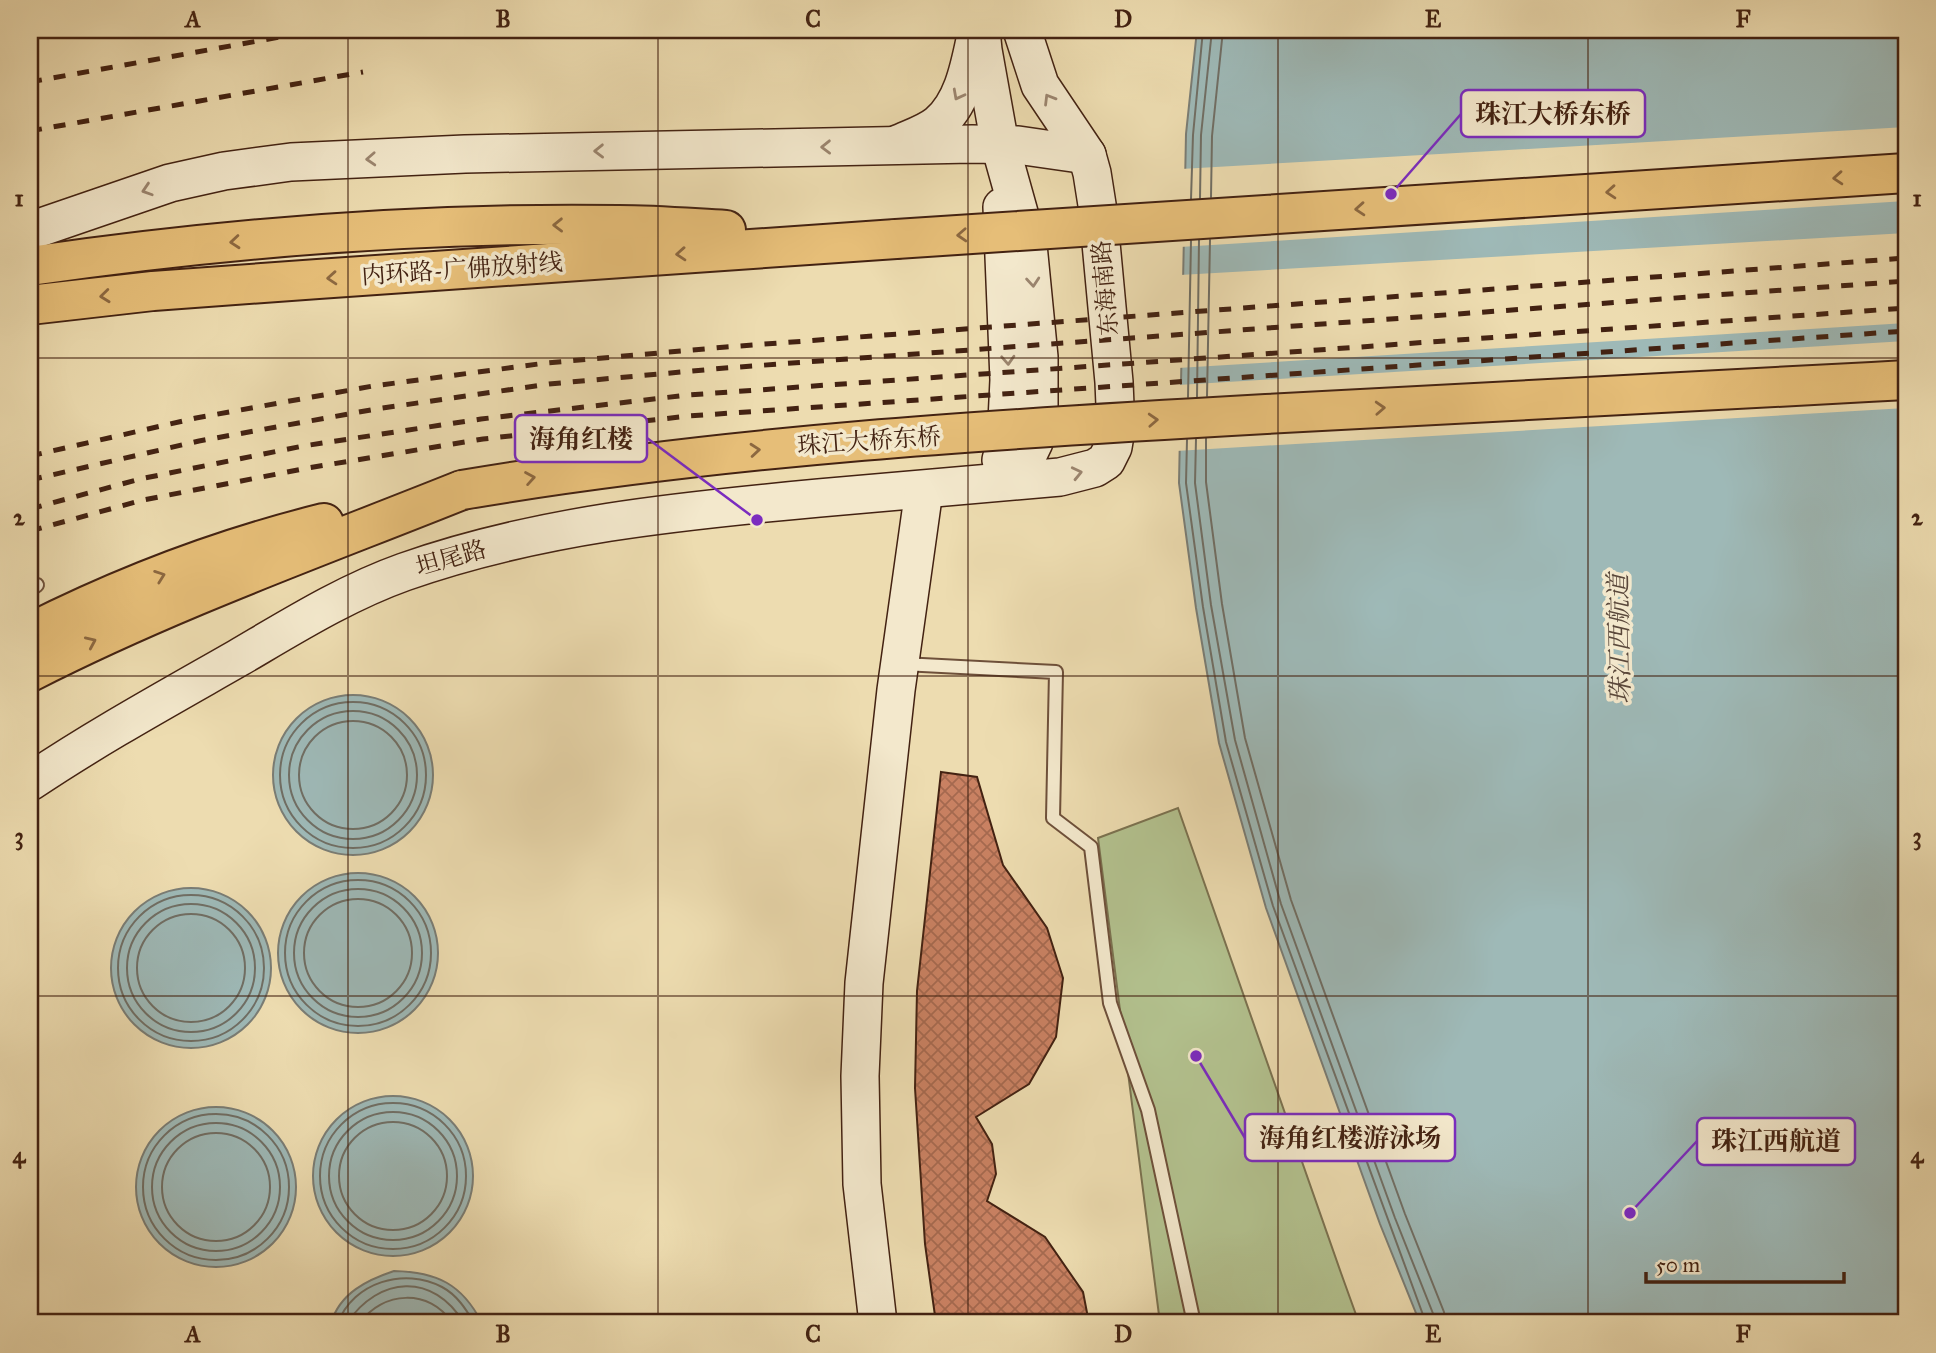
<svg xmlns="http://www.w3.org/2000/svg" width="1936" height="1353" viewBox="0 0 1936 1353" font-family="'IM FELL Great Primer','Noto Serif SC',serif">
<style>
.pitch{fill:#b3c28f;stroke:#7b7250;stroke-width:2}
.water{fill:#9eb9b7;stroke:#7a7d75;stroke-width:2}
.pier{fill:#eddcb0}
.lines{fill:none;stroke-linecap:round;stroke-linejoin:round}
.shore{stroke:#706e64;stroke-width:2}
.building{fill:url(#building-cross-hatch);stroke:#432212;stroke-width:2}
.lane-casing{stroke:#6e503a;stroke-width:16}
.secondary-casing{stroke:#432212;stroke-width:40}
.highway-casing{stroke:#432212;stroke-width:42}
.lane{stroke:#f3e8cc;stroke-width:12}
.secondary{stroke:#f3e8cc;stroke-width:37}
.highway{stroke:#e6be78;stroke-width:38}
.rail{stroke:#432212;stroke-width:5;stroke-dasharray:12 12;stroke-linecap:butt}
.highway-bridge-casing{stroke:#432212;stroke-width:42;stroke-linecap:butt}
.highway-bridge{stroke:#e6be78;stroke-width:38}
.oneway{stroke:#9b856f}
.oneway2{stroke:#8c6840}
.grid{fill:none;stroke:#432212;stroke-width:2;stroke-opacity:0.55}
.labels{text-anchor:middle;dominant-baseline:central;stroke-width:7;stroke-linejoin:round;paint-order:stroke}
.street-label{font-size:24px;fill:#432212;stroke:#f3e8cc}
.water-label{font-size:26px;font-style:italic;fill:#5a483b;stroke:#f3e8cc}
.leader{fill:none;stroke:#7b2cbf;stroke-width:2.5}
.callout-dot{fill:#7b2cbf;stroke:#f3e8cc;stroke-width:2.5}
.callout{fill:#f3e8cc;stroke:#7b2cbf;stroke-width:2.5}
.callout-label{font-size:26px;text-anchor:middle;font-weight:bold;fill:#432212}
.neatline{fill:none;stroke:#432212;stroke-width:2.5}
.grid-label{font-size:23px;text-anchor:middle;font-weight:bold;fill:#432212}
</style>
<defs>
<pattern id="building-cross-hatch" width="8" height="8" patternUnits="userSpaceOnUse" patternTransform="scale(1.75)"><rect width="8" height="8" fill="#c98162"/><path d="M0 0l8 8M0 8l8-8" fill="none" stroke="#a5694f"/></pattern>
</defs>
<rect width="100%" height="100%" fill="#eddcb0"/>
<filter id="stains"><feTurbulence type="fractalNoise" baseFrequency=".00286" numOctaves="4"/><feColorMatrix values="0 0 0 0 .2 0 0 0 0 .09 0 0 0 0 .02 0 0 0 .5 -.17"/></filter>
<radialGradient id="worn" r=".72"><stop offset=".6" stop-color="#630" stop-opacity="0"/><stop offset="1" stop-color="#630" stop-opacity=".3"/></radialGradient>
<polygon class="pitch" points="1178,808 1341,1273 1359,1323 1160,1323 1098,838"/>
<g class="water">
<polygon points="1197,30 1906,30 1906,1323 1420,1323 1380,1224 1266,908 1219,743 1196,608 1179,483 1186,134"/>
<circle cx="353" cy="775" r="80"/>
<circle cx="358" cy="953" r="80"/>
<circle cx="191" cy="968" r="80"/>
<circle cx="393" cy="1176" r="80"/>
<circle cx="216" cy="1187" r="80"/>
<path d="M394,1271C437,1272 462,1284 482,1323H331C340,1293 367,1280 394,1271Z"/>
</g>
<g class="pier">
<polygon points="1906,127 1906,201 1180,247 1181,169"/>
<polygon points="1906,233 1906,323 1178,368 1180,275"/>
<polygon points="1906,341 1906,408 1176,451 1178,385"/>
</g>
<g class="lines">
<g class="shore">
<polyline points="1211,197 1212,136 1223,30"/>
<polyline points="1200,198 1201,135 1212,30"/>
<polyline points="1191,199 1193,135 1203,30"/>
<polyline points="1207,396 1210,240"/>
<polyline points="1188,397 1191,241"/>
<polyline points="1197,397 1199,240"/>
<polyline points="1206,438 1206,482 1222,604 1245,738 1291,900 1405,1214 1444,1312 1445,1323"/>
<polyline points="1196,439 1195,483 1211,605 1235,740 1281,904 1395,1218 1434,1316 1435,1323"/>
<polyline points="1187,440 1186,483 1203,607 1226,742 1273,906 1426,1323"/>
<circle cx="353" cy="775" r="73"/>
<circle cx="353" cy="775" r="64"/>
<circle cx="353" cy="775" r="54"/>
<circle cx="358" cy="953" r="73"/>
<circle cx="358" cy="953" r="64"/>
<circle cx="191" cy="968" r="73"/>
<circle cx="358" cy="953" r="54"/>
<circle cx="191" cy="968" r="64"/>
<circle cx="191" cy="968" r="54"/>
<circle cx="393" cy="1176" r="73"/>
<circle cx="393" cy="1176" r="64"/>
<circle cx="216" cy="1187" r="73"/>
<circle cx="393" cy="1176" r="54"/>
<circle cx="216" cy="1187" r="64"/>
<circle cx="216" cy="1187" r="54"/>
<path d="M338,1323C353,1282 405,1267 442,1287C457,1295 466,1309 474,1323"/>
<path d="M347,1323C379,1276 433,1272 464,1323"/>
<path d="M360,1323C382,1291 430,1288 452,1323"/>
</g>
</g>
<polygon class="building" points="941,772 977,777 1003,865 1047,928 1063,978 1056,1037 1029,1084 976,1117 992,1144 996,1174 987,1201 1045,1237 1083,1292 1089,1323 936,1323 925,1244 915,1088 917,991"/>
<g class="lines">
<defs>
<g id="lane">
<polyline points="30,590 37,585"/>
<polyline points="903,664 1056,672 1053,818 1091,847 1110,1003 1148,1110 1194,1323"/>
</g>
<g id="secondary">
<polyline points="981,30 983,50 1000,145 1028,245 1039,357 1039,412 1034,442 1022,467 1008,481"/>
<path d="M898,144C911,138 927,133 938,124C962,104 969,69 975,40"/>
<polyline points="30,231 170,183 224,171 291,162 465,154 972,144 1018,145 1087,155"/>
<polyline points="1001,460 1006,442 1009,380 1002,207"/>
<path d="M30,782C97,737 168,698 238,658C291,627 345,593 404,572C537,525 679,511 819,498C899,491 980,484 1060,477L1095,468L1106,461L1113,447L1116,429L1114,382L1098,211L1092,173L1087,155L1040,85L1022,30"/>
<polyline points="878,1323 862,1184 860,1076 864,983 896,690 924,490"/>
</g>
<g id="highway">
<path d="M30,266C224,238 423,222 619,225C655,225 690,228 726,230"/>
<polyline points="30,305 153,291 318,279 896,239"/>
<path d="M30,633C123,586 223,548 324,523"/>
<path d="M30,672C169,601 317,548 462,490"/>
</g>
</defs>
<use href="#lane" class="lane-casing"/>
<use href="#secondary" class="secondary-casing"/>
<use href="#highway" class="highway-casing"/>
<use href="#lane" class="lane"/>
<use href="#secondary" class="secondary"/>
<use href="#highway" class="highway"/>
<g class="rail">
<polyline points="30,82 319,30"/>
<polyline points="30,131 363,72"/>
<polyline points="30,456 196,418 373,386 546,363 726,347 1906,258"/>
<polyline points="30,480 199,441 376,409 549,384 725,368 1906,281"/>
<polyline points="30,509 140,479 303,446 481,419 688,395 1906,308"/>
<polyline points="30,531 143,500 308,468 483,439 689,416 1906,331"/>
</g>
<defs>
<g id="highway-bridge">
<polyline points="896,239 1906,173"/>
<path d="M462,490C728,445 997,429 1266,414C1480,403 1693,392 1906,380"/>
</g>
</defs>
<use href="#highway-bridge" class="highway-bridge-casing"/>
<use href="#highway-bridge" class="highway-bridge"/>
</g>
<defs><path id="oneway-chevron" d="M-2-3.5L2.5 0L-2 3.5" fill="none" stroke-width="1.6" stroke-linecap="round" stroke-linejoin="round" transform="scale(1.75)"/></defs>
<g class="oneway">
<use href="#oneway-chevron" transform="translate(958 95) rotate(118)"/>
<use href="#oneway-chevron" transform="translate(1049 99) rotate(-121)"/>
<use href="#oneway-chevron" transform="translate(826 147) rotate(179)"/>
<use href="#oneway-chevron" transform="translate(599 151) rotate(179)"/>
<use href="#oneway-chevron" transform="translate(371 159) rotate(177)"/>
<use href="#oneway-chevron" transform="translate(147 190) rotate(162)"/>
<use href="#oneway-chevron" transform="translate(1033 282) rotate(85)"/>
<use href="#oneway-chevron" transform="translate(1008 360) rotate(87)"/>
<use href="#oneway-chevron" transform="translate(1077 473) rotate(-13)"/>
</g>
<g class="oneway2">
<use href="#oneway-chevron" transform="translate(1838 178) rotate(176)"/>
<use href="#oneway-chevron" transform="translate(1611 192) rotate(176)"/>
<use href="#oneway-chevron" transform="translate(1360 209) rotate(176)"/>
<use href="#oneway-chevron" transform="translate(558 225) rotate(179)"/>
<use href="#oneway-chevron" transform="translate(962 235) rotate(177)"/>
<use href="#oneway-chevron" transform="translate(235 242) rotate(175)"/>
<use href="#oneway-chevron" transform="translate(681 254) rotate(176)"/>
<use href="#oneway-chevron" transform="translate(332 278) rotate(176)"/>
<use href="#oneway-chevron" transform="translate(105 296) rotate(174)"/>
<use href="#oneway-chevron" transform="translate(1380 408) rotate(-3)"/>
<use href="#oneway-chevron" transform="translate(1153 420) rotate(-3)"/>
<use href="#oneway-chevron" transform="translate(755 450) rotate(-5)"/>
<use href="#oneway-chevron" transform="translate(530 478) rotate(-10)"/>
<use href="#oneway-chevron" transform="translate(160 576) rotate(-20)"/>
<use href="#oneway-chevron" transform="translate(91 642) rotate(-24)"/>
</g>
<path class="grid" d="M348,30V1323M658,30V1323M968,30V1323M1278,30V1323M1588,30V1323M30,358H1906M30,676H1906M30,996H1906"/>
<g class="labels">
<g class="street-label">
<text transform="translate(462 269) rotate(-4)">内环路-广佛放射线</text>
<text transform="translate(1105 288) rotate(-95)">东海南路</text>
<text transform="translate(869 441) rotate(-4)">珠江大桥东桥</text>
<text transform="translate(451 558) rotate(-16)">坦尾路</text>
</g>
<g class="water-label">
<text transform="translate(1619 639) rotate(-91)">珠江西航道</text>
</g>
</g>
<path class="leader" d="M1391 194L1461 114M757 520L647 438M1196 1056L1245 1138M1630 1213L1697 1141"/>
<g class="callout-dot">
<circle cx="1391" cy="194" r="7"/>
<circle cx="757" cy="520" r="7"/>
<circle cx="1196" cy="1056" r="7"/>
<circle cx="1630" cy="1213" r="7"/>
</g>
<g class="callout">
<rect x="1461" y="90" width="184" height="47" rx="7"/>
<rect x="515" y="415" width="132" height="47" rx="7"/>
<rect x="1245" y="1114" width="210" height="47" rx="7"/>
<rect x="1697" y="1118" width="158" height="47" rx="7"/>
</g>
<g class="callout-label">
<text x="1553" y="123">珠江大桥东桥</text>
<text x="581" y="448">海角红楼</text>
<text x="1350" y="1147">海角红楼游泳场</text>
<text x="1776" y="1150">珠江西航道</text>
</g>
<rect width="1936" height="1353" fill="none" stroke="#eddcb0" stroke-width="77"/>
<path d="M1646 1272v10h198v-10" fill="none" stroke="#432212" stroke-width="3.5"/>
<text x="1656" y="1272" font-size="21" fill="#432212" stroke="#f3e8cc" stroke-width="5" paint-order="stroke">50 m</text>
<rect x="38" y="38" width="1860" height="1276" class="neatline"/>
<g class="grid-label">
<text x="193" y="27">A</text>
<text x="503" y="27">B</text>
<text x="813" y="27">C</text>
<text x="1123" y="27">D</text>
<text x="1433" y="27">E</text>
<text x="1743" y="27">F</text>
<text x="19" y="206">1</text>
<text x="1917" y="206">1</text>
<text x="19" y="525">2</text>
<text x="1917" y="525">2</text>
<text x="19" y="844">3</text>
<text x="1917" y="844">3</text>
<text x="19" y="1163">4</text>
<text x="1917" y="1163">4</text>
<text x="193" y="1342">A</text>
<text x="503" y="1342">B</text>
<text x="813" y="1342">C</text>
<text x="1123" y="1342">D</text>
<text x="1433" y="1342">E</text>
<text x="1743" y="1342">F</text>
</g>
<rect width="100%" height="100%" filter="url(#stains)"/>
<rect width="100%" height="100%" fill="url(#worn)"/>
</svg>
